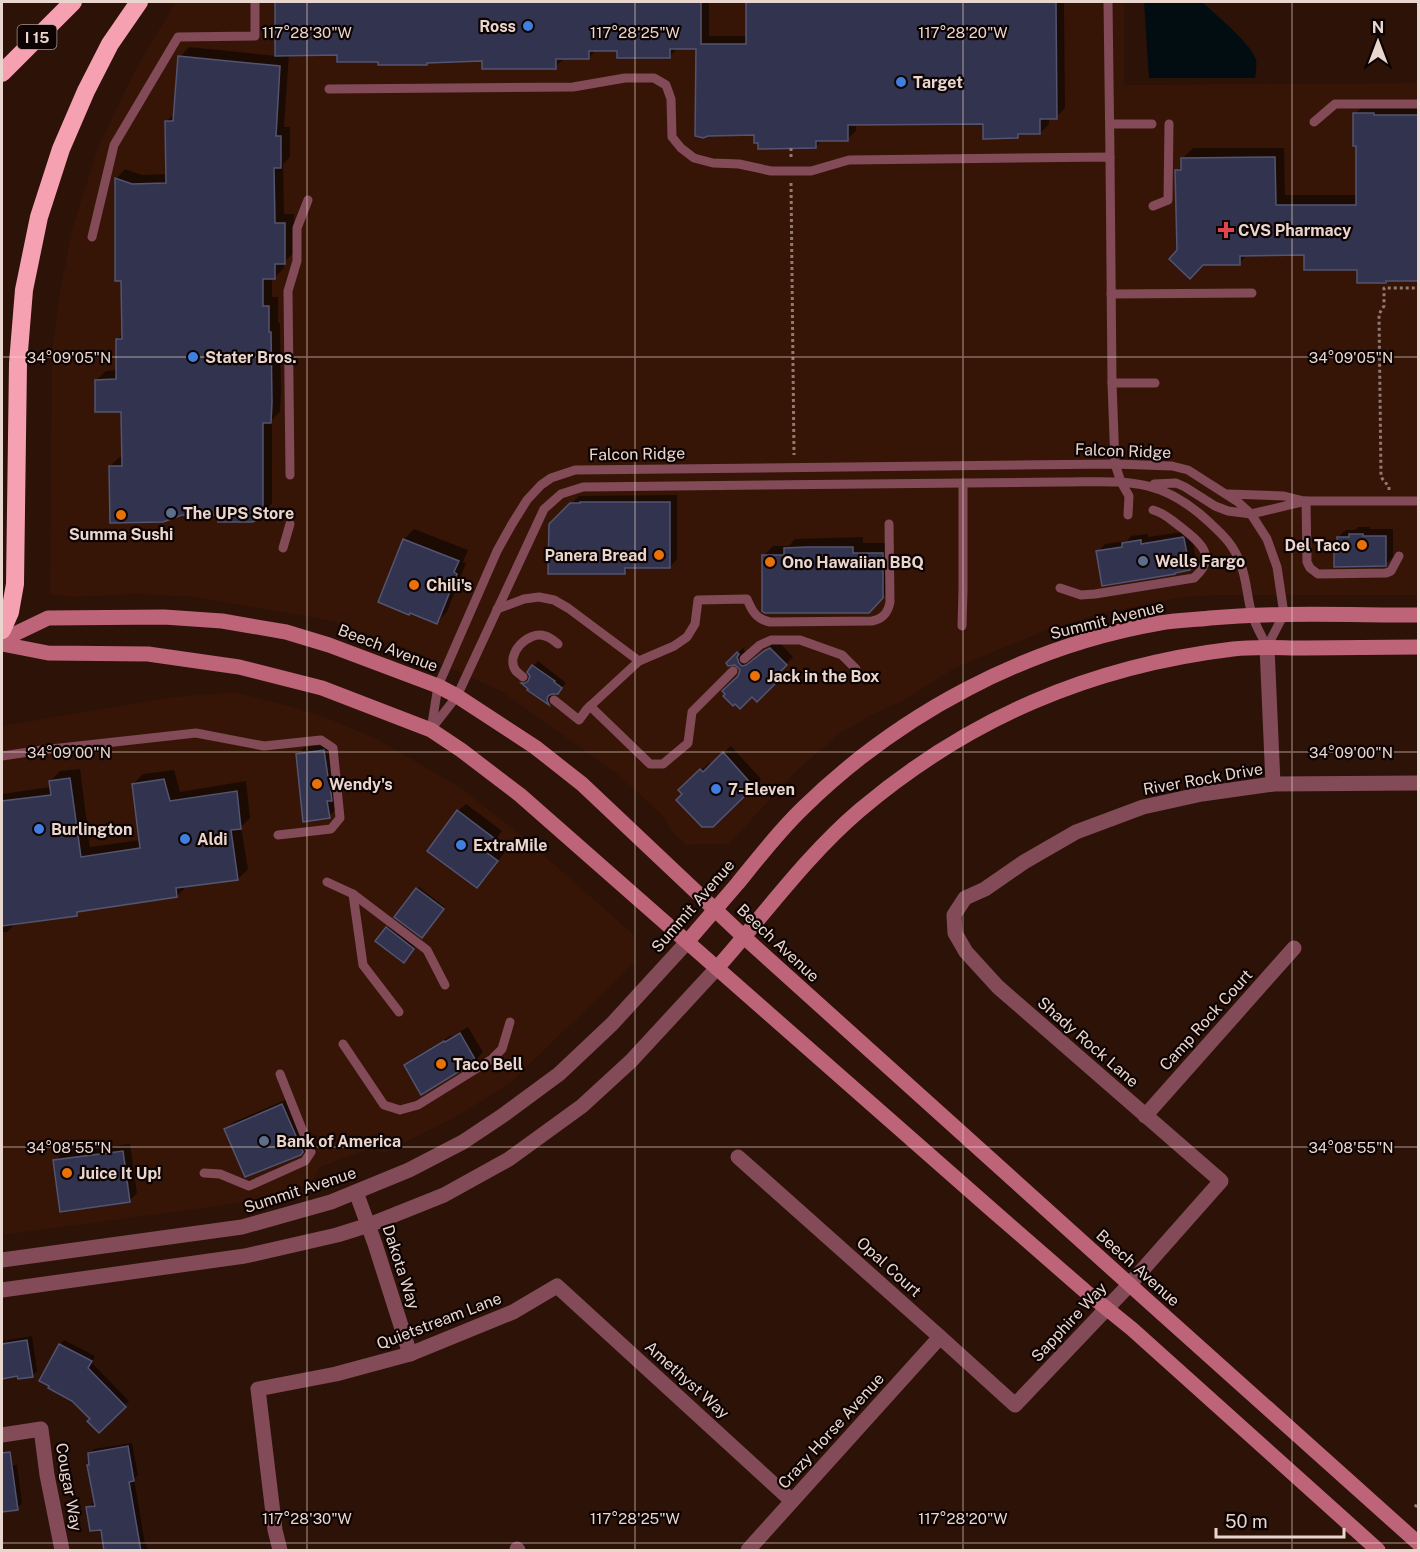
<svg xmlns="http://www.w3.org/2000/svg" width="1420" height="1552" viewBox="0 0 1420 1552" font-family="'Public Sans',sans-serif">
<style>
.built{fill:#361507}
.water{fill:#020d11}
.shadow{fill:#0007}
.building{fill:#32334e;stroke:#535472;stroke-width:1.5}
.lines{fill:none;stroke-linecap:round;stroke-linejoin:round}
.path{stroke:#917a71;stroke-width:3;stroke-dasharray:3 3;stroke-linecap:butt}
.service{stroke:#824b57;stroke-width:9}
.minor{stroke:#824b57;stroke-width:15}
.tertiary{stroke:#824b57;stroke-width:15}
.secondary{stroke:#bd6479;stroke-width:15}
.motorway{stroke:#f6a1b2;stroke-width:18}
.ticks{fill:none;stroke:#e9d6ce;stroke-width:1.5;stroke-opacity:0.45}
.shop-dot{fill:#3f7fe0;stroke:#0d0302;stroke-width:2}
.health-dot{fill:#e0444e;stroke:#0d0302;stroke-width:2}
.service-dot{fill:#5c6f8a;stroke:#0d0302;stroke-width:2}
.food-dot{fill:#e8710a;stroke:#0d0302;stroke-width:2}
.labels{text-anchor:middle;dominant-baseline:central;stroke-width:4.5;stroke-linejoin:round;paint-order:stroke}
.shield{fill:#0d0302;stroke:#a79791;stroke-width:1.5}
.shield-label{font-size:15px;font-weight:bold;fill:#e9d6ce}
.poi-label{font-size:16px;font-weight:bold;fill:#e9d6ce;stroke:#0d0302;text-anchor:start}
.street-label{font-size:16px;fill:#e9d6ce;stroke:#0d0302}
.ticks-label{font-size:15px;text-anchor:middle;fill:#e9d6ce;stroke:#0d0302;stroke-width:4.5;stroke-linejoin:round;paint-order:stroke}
</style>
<rect width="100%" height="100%" fill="#2d1208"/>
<g class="built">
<polygon points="176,2 1124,2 1124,85 1418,83 1418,595 1220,595 1184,597 1098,614 1044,631 955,668 902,701 871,715 854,726 844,730 794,773 729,844 686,845 673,833 663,816 619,775 501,691 406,648 332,621 196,597 135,594 71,597 50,594 52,351 61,285 73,226 99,145 137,66"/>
<polygon points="234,692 289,706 327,718 377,739 461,788 522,836 634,935 635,962 510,1083 454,1118 384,1153 369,1149 320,1167 310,1184 269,1196 233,1204 2,1235 2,726 173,697"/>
</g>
<path class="water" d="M1144,2H1202C1215,14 1252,44 1256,60C1257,66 1256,72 1255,78H1149Z"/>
<g class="shadow">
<polygon points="277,2 709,2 709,36 747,36 747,2 1064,2 1065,108 1056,117 1049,117 1049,124 1040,133 1022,133 1018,137 985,122 856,123 856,131 847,139 822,140 816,147 759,141 755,133 698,48 678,48 670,56 619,49 597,49 589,58 565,58 555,67 483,59 379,60 339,54 289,54 284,127 290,127 290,157 283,164 284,214 294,214 294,252 284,263 284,268 274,278 272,278 272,297 278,297 278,323 280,323 281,392 280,412 272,420 272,503 259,518 220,513 110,466 120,457 124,457 123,411 96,380 106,371 117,370 117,340 123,333 123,279 116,179 125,169 142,175 167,174 167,121 175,113 180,57 189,47 277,56"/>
<polygon points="1365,104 1418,106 1418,279 1388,279 1386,281 1358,268 1305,253 1248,254 1239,263 1178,251 1177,171 1183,164 1183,158 1193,148 1284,148 1285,195 1358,195 1358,144 1355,114"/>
<polygon points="677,495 677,559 670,567 630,567 624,573 550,525 579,496"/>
<polygon points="1358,527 1370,527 1370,529 1393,529 1393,557 1386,564 1336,554 1338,551 1338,537 1346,530 1355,530"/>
<polygon points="414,529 468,550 463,562 466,563 447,612 437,622 404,539"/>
<polygon points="1191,531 1196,562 1189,569 1098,552 1105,544 1127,541 1131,536 1148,534 1148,537"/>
<polygon points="863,537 863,543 892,543 893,586 869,611 763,556 773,546 789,546 795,539"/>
<polygon points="778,641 793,657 780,670 783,673 757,700 738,665 728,663 745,646 744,649 746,655 750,659 755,659 773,644"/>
<polygon points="538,661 566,683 557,693 552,692 552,697 553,699 549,703 529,690 523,683 527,679 530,679 533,666"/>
<polygon points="331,744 337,809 329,816 298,754 305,747"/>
<polygon points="731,746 761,779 713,826 680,790 709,763 711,765"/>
<polygon points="80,769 90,847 141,840 133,784 143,774 174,770 180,792 246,781 250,818 241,827 248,869 238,879 188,885 177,896 81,910 76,915 16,923 7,932 2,932 2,794 51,787 50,781 60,771"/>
<polygon points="466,804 502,831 492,844 504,853 485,879 477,886 458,811"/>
<polygon points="419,887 445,907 424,934 417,889"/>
<polygon points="389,927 415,946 403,961 377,941"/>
<polygon points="468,1027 483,1052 476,1060 422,1093 405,1065 413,1058 452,1035 453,1036"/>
<polygon points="290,1098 308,1145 300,1153 226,1129 234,1122"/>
<polygon points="130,1144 137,1193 129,1201 55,1161 62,1153"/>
<polygon points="32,1336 37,1371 32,1376 19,1375 2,1377 2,1341"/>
<polygon points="64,1340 95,1356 92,1363 129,1401 99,1430 92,1419 60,1345"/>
<polygon points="132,1443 138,1475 134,1479 145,1544 146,1544 148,1550 106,1550 102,1528 88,1508 93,1503 96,1503 89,1454 94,1449"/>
<polygon points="2,1464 3,1464 4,1466 17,1465 22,1503 17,1508 2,1510"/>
</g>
<g class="building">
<polygon points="275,2 701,2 701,44 746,44 746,2 1056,2 1057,119 1040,119 1040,134 1018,134 1018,138 983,139 983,124 848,125 848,141 816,141 816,148 758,149 758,143 754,143 754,135 708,136 703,138 695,136 696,49 670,49 670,58 617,58 617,51 589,51 589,59 556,59 556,69 482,69 482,61 427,63 427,65 378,65 378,62 337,62 337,55 275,56"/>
<polygon points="178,56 280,66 276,136 281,136 281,168 274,168 275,223 285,223 285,264 275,264 275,279 263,279 263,306 269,306 269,332 271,332 272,402 271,423 263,423 263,514 260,519 252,522 218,522 218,515 182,515 163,522 110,523 109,466 122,466 121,412 95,412 95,380 116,379 116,339 122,339 121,281 115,281 115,178 132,184 166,183 165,121 173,121"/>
<polygon points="1353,113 1374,113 1374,115 1419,115 1419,281 1386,281 1386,283 1357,283 1357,270 1304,270 1304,255 1240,256 1240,265 1203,265 1190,279 1169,259 1177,250 1175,170 1181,170 1181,158 1275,157 1276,205 1356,205 1356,146 1353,146"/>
<polygon points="580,502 670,502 670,568 625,568 625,574 548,574 549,524 570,503 580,503"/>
<polygon points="1349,534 1363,534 1363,536 1386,536 1386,566 1334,567 1334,553 1337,553 1337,537 1349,537"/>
<polygon points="1183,537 1184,538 1190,570 1175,573 1175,574 1102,586 1096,551 1122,547 1122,543 1141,540 1141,544"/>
<polygon points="403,539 459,561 454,572 457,574 437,624 410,613 409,615 378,602"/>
<polygon points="807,547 853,547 853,553 883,553 883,598 869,613 765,613 762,611 762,555 784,555 784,548"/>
<polygon points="770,648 787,665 774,678 777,682 757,702 752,697 740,709 735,704 733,706 723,696 725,694 722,691 738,676 740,670 735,665 728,666 726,663 737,652 739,654 737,657 739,663 742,666 746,665 764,651"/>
<polygon points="532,665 555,681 554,682 562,688 558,694 552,694 548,696 547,700 549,705 527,690 528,689 521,683 525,683 528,681 530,676 527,672"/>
<polygon points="324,750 328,777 329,777 332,801 327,801 330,818 303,822 296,754"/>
<polygon points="723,752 754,787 713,827 702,827 676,800 682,794 678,790 700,769 703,772"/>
<polygon points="70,778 81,857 140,848 132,784 164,779 170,801 237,791 241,829 231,830 238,880 176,888 177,897 77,912 77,916 2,926 2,801 51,795 49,781"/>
<polygon points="457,810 495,839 486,852 498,861 477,888 427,851"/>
<polygon points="416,888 444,909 422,938 394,917"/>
<polygon points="386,927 414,949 404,963 375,941"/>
<polygon points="460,1033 476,1061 421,1095 404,1065 444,1041 445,1042"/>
<polygon points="282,1104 303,1152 301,1155 245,1177 224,1129"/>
<polygon points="123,1151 130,1202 60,1212 53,1160"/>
<polygon points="27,1340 33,1377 18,1379 17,1376 2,1379 2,1344"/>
<polygon points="59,1344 92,1361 88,1368 126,1407 99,1433 87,1421 90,1419 72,1401 48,1388 49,1386 39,1381"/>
<polygon points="128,1446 134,1481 129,1482 141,1551 104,1551 101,1530 90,1531 86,1507 95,1506 87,1465 89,1465 88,1453"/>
<polygon points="10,1452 18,1510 2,1512 2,1453"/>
</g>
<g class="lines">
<g class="path">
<polyline points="791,148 791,158"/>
<polyline points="791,183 794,455"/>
<polyline points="1389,490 1389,487 1381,477 1379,314 1384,306 1384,288 1418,288"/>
<polyline points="1415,1507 1418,1503"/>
</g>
<g class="service">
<polyline points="1108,2 1110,157"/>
<polyline points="329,89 573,87 625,78 654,78 666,85 671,99 672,137 681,148 694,158 713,163 739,164 771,171 811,171 849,160 1110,157 1112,383 1115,464 1121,482 1129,496 1128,515"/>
<polyline points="1314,122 1335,104 1418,104"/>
<polyline points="1110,124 1152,124"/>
<polyline points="1153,206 1168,200 1169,124"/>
<polyline points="92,237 114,145 178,37 255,36 255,2"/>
<polyline points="1111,294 1252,293"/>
<polyline points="1112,383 1155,383"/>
<polyline points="290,475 288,291 297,261 297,228 308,200"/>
<polyline points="1154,484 1176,483 1185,487 1215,506 1228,511 1251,514 1306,501 1418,501"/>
<polyline points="1228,494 1284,496 1304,501"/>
<polyline points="1306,501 1307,562 1310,568 1318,574 1386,573 1391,571 1399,556"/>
<polyline points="283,548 290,524"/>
<path d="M1060,588L1081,595L1095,594L1194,578C1218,557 1201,543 1182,528C1172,521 1165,513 1153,510"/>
<polyline points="497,609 524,599 539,597 554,600 568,608 639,661"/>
<polyline points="962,626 963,589 963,483"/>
<polyline points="744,659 760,645 771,640 800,640 842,655 856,669"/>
<path d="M523,677C521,675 518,673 516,671C504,655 528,630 545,636C550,637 554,641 558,644"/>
<path d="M554,700L579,720L587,709L639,661L674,646L687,637L695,624L698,600L747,599C752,611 756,619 770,622L872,621C883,619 888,613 890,602L889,524"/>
<polyline points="590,706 650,764 663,764 688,743 692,712 733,671"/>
<path d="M432,728L457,696L544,509L561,494L583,487L1060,482C1124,482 1159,475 1209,522C1224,536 1234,545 1241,565C1247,581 1247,598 1252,614C1255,625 1262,636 1267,647"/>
<polyline points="431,730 438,686 497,551 512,524 527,500 541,485 551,478 575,470 1115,464 1172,466 1188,470 1238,502 1251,514 1267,539 1277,567 1284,614 1267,647"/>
<polyline points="2,756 42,750 196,733 264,746 321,740 333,748 340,818 331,829 278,835"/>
<polyline points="327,882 353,894 427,950 445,985"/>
<polyline points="353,894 363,965 399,1012"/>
<polyline points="343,1044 384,1105 400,1110 418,1105 492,1059 502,1049 510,1022"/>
<polyline points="204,1173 220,1174 249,1186 305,1161 311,1152 280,1074"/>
</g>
<g class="minor">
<polyline points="1267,647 1273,784"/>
<polyline points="1145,1116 1294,948"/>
<polyline points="738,1157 940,1337 1015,1405 1129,1285 1221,1181 998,987 966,952 955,933 954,915 965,898 985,889 1024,862 1076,832 1143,807 1202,794 1273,784 1418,783"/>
<polyline points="356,1192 375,1244 410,1354"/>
<polyline points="2,1435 41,1429 47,1475 62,1550"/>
<polyline points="517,1549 518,1550"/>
<polyline points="280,1550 275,1530 258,1389 336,1374 410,1354 513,1312 557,1286 792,1501"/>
<polyline points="748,1550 940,1337"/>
</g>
<g class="tertiary">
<polyline points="2,1260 242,1227 331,1202 409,1170 463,1142 502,1116 559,1074 612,1024 688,941"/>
<polyline points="2,1290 245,1256 337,1235 369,1225 444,1195 509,1159 582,1106 631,1061 717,968"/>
</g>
<g class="secondary">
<polyline points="2,640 48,618 164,617 222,621 286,632 329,645 438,686 457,696 535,747 582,784 744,937 1149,1302 1418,1543"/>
<polyline points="2,644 48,653 148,654 239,667 322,688 431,730 461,750 520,795 992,1210 1085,1291 1132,1329 1378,1550"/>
<path d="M688,941C704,922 721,903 738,883C759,857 779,831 803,808C900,713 1027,646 1160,623C1177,620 1194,620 1210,618C1279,612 1349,615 1418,615"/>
<path d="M717,968C764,915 806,856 860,810C969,718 1091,666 1233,649C1257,646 1281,648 1305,648C1343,648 1381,647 1418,647"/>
</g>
<g class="motorway">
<polyline points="2,73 73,2"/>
<polyline points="2,630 10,612 15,584 18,363 24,290 39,217 61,149 86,91 110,44 139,2"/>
</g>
</g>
<path class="ticks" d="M307,2V1550M635,2V1550M963,2V1550M1292,2V1550M2,357H1418M2,752H1418M2,1147H1418M2,1543H1418"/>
<g class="shop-dot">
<circle cx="528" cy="26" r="6"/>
<circle cx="901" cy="82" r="6"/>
<circle cx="193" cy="357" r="6"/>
<circle cx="716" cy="789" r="6"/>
<circle cx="39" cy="829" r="6"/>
<circle cx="185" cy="839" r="6"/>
<circle cx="461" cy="845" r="6"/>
</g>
<path class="health-dot" d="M1223 221h6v6h6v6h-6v6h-6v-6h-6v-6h6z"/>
<g class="service-dot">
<circle cx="171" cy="513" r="6"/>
<circle cx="1143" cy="561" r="6"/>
<circle cx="264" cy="1141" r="6"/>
</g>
<g class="food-dot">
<circle cx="121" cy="515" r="6"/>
<circle cx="1362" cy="545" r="6"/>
<circle cx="659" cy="555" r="6"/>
<circle cx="770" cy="562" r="6"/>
<circle cx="414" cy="585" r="6"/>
<circle cx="755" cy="676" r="6"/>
<circle cx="317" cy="784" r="6"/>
<circle cx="441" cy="1064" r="6"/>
<circle cx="67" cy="1173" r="6"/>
</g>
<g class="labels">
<rect class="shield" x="17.5" y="25" width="39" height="24" rx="4.5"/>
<g class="shield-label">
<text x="37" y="37">I 15</text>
</g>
<g class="poi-label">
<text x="516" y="26" text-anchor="end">Ross</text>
<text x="913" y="82">Target</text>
<text x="1238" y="230">CVS Pharmacy</text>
<text x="205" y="357">Stater Bros.</text>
<text x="183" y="513">The UPS Store</text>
<text x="121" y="534" text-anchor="middle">Summa Sushi</text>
<text x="1350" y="545" text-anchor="end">Del Taco</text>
<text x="647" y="555" text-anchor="end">Panera Bread</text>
<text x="1155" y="561">Wells Fargo</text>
<text x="782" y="562">Ono Hawaiian BBQ</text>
<text x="426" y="585">Chili's</text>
<text x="767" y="676">Jack in the Box</text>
<text x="329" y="784">Wendy's</text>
<text x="728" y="789">7-Eleven</text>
<text x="51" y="829">Burlington</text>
<text x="197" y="839">Aldi</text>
<text x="473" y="845">ExtraMile</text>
<text x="453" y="1064">Taco Bell</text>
<text x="276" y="1141">Bank of America</text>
<text x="79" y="1173">Juice It Up!</text>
</g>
<g class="street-label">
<text transform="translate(1123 451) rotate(2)">Falcon Ridge</text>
<text transform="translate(637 454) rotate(-1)">Falcon Ridge</text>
<text transform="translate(1107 620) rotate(-14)">Summit Avenue</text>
<text transform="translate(388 648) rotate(21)">Beech Avenue</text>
<text transform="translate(1203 779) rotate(-10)">River Rock Drive</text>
<text transform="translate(693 906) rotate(-49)">Summit Avenue</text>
<text transform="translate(778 943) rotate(43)">Beech Avenue</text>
<text transform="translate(1206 1020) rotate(-48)">Camp Rock Court</text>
<text transform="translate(1088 1042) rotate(41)">Shady Rock Lane</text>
<text transform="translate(300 1190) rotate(-18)">Summit Avenue</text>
<text transform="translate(401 1267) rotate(72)">Dakota Way</text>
<text transform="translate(889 1267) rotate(42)">Opal Court</text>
<text transform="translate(1138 1268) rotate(42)">Beech Avenue</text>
<text transform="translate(439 1321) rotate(-21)">Quietstream Lane</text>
<text transform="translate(1069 1322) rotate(-47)">Sapphire Way</text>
<text transform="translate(687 1380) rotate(42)">Amethyst Way</text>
<text transform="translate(831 1431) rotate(-48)">Crazy Horse Avenue</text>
<text transform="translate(69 1487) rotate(80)">Cougar Way</text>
</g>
</g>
<g class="ticks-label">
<text x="307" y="38">117°28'30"W</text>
<text x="635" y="38">117°28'25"W</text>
<text x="963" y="38">117°28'20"W</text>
<text x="69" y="363">34°09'05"N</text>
<text x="1351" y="363">34°09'05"N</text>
<text x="69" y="758">34°09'00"N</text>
<text x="1351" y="758">34°09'00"N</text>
<text x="69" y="1153">34°08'55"N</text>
<text x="1351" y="1153">34°08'55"N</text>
<text x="307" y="1524">117°28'30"W</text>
<text x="635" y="1524">117°28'25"W</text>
<text x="963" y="1524">117°28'20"W</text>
</g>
<rect width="1420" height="1552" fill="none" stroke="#e9d6ce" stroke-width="6"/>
<g transform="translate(1378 42)" stroke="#0d0302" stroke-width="4.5" paint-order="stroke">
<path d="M0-4.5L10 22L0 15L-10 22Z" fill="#e9d6ce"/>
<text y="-9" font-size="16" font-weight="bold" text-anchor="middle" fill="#e9d6ce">N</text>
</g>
<path d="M1216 1528v9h128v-9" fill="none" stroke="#e9d6ce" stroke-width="3"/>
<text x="1225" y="1528" font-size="18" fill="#e9d6ce" stroke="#0d0302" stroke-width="4.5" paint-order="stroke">50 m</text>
</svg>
